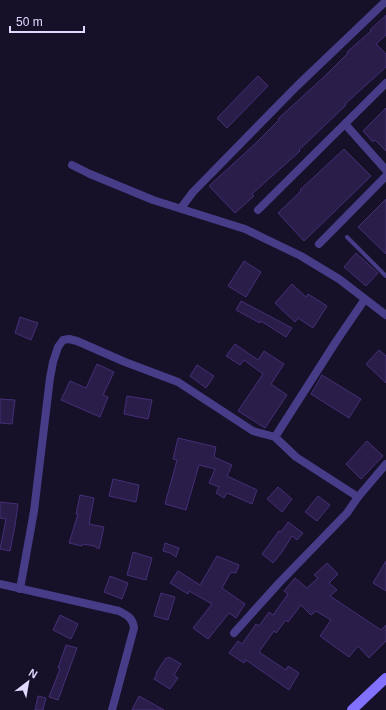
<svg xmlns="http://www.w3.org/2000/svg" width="386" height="710" viewBox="0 0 386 710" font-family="Arial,sans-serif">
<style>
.building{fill:#2a1d4a;stroke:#442f76}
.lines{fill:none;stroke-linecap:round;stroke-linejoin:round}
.service{stroke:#463c88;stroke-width:4}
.minor{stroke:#463c88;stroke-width:8}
.secondary{stroke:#8271fe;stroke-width:10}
</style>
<rect width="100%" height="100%" fill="#171029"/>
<g class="building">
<polygon points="386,15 386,35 376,44 386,54 386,67 345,104 346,105 299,150 300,151 252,194 254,196 235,213 209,186 256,143 279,120 278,119 325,76 348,53 347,52 371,31 370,30"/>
<polygon points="258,76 268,86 227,128 217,118"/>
<polygon points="386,108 386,151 375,140 373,142 363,131"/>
<polygon points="344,149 371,176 304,241 278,213 301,191 300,190"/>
<polygon points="386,199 386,254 358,227"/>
<polygon points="356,253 378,273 366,286 344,267"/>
<polygon points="244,261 261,272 246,297 228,286"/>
<polygon points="292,284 306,297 308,294 327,306 313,328 298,318 295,322 275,303"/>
<polygon points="241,301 292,328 286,337 261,321 260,323 236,310"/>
<polygon points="20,317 38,323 31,340 15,333"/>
<polygon points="235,344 258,360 264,351 284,364 271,384 287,395 265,428 238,411 263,374 244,360 240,365 226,356"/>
<polygon points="379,350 386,356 386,383 366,364"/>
<polygon points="97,364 114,372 103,395 108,397 100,417 61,400 70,381 86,388"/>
<polygon points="197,365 214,376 206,388 190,376"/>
<polygon points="322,375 361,399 349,418 311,394"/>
<polygon points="127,396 152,400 148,419 124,414"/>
<polygon points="0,399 15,400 12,424 0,423"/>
<polygon points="178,438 216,447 214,457 232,465 227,476 257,490 252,504 227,493 224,498 216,493 219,487 209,483 215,469 199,465 186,510 165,504 177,460 173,459"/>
<polygon points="367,441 383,456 361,479 346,464"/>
<polygon points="113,479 139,485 136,502 109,496"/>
<polygon points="278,487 292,499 282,512 267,499"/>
<polygon points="80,495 94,498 89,524 104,527 99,549 94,546 83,544 82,546 69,543 78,514 76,514"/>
<polygon points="318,496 330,505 317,521 305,512"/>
<polygon points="0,502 18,504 15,526 10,551 0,549 6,519 0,518"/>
<polygon points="288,522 303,533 297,540 292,536 282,552 273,563 262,554 279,531 281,532"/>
<polygon points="165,543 179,548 176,557 170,553 163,551"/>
<polygon points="133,552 152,558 146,580 127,575"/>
<polygon points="217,556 239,565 236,573 231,572 222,588 245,604 236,618 229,613 208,639 193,628 212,604 189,591 188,594 170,583 178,571 200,585"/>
<polygon points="386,561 386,591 373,583"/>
<polygon points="327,563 338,574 329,583 337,590 330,596 381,630 386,625 386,641 369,658 358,646 349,657 320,636 331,620 316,611 311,615 301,605 288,622 286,620 276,633 274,631 259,652 286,670 288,666 299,673 289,690 246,660 244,663 229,653 238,641 242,644 256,624 259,626 269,612 273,615 288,594 284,591 295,578 307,588 318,578 314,575"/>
<polygon points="110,576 128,583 122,599 104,592"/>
<polygon points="161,593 175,597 168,620 154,616"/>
<polygon points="60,615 78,624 71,639 53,630"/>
<polygon points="66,645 77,648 58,700 49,697 60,669 58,668"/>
<polygon points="169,657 181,664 174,675 178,678 170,689 154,679 157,674 156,673 166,658 168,658"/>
<polygon points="38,696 46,698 43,710 35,710"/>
<polygon points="139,696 164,710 132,710"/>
</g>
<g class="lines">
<polyline class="service" points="347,237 386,276"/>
<g class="minor">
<polyline points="345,124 386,170"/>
<polyline points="72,165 90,174 153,200 245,229 301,256 339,279 386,315"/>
<polyline points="181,208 193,192 297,86 386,1"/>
<polyline points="258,210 386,83"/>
<polyline points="319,244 386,176"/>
<polyline points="275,437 337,340 365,299"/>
<path d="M0,584L119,611C127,615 133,618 134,628L112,710"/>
<polyline points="20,589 34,511 50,378 53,362 58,347 63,340 69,339 77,341 125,362 178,382 253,431 275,437 296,457 358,497"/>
<polyline points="234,633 279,583 347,513 358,497 386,464"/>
</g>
<polyline class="secondary" points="352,710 386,678"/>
</g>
<g transform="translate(28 682) rotate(31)" stroke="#171029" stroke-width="3" paint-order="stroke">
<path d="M0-3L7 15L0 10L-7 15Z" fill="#e1d9ff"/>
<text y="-6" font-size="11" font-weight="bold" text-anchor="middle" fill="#e1d9ff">N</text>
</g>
<path d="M10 26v6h74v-6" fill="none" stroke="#e1d9ff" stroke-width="2"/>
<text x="16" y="26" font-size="12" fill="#e1d9ff" stroke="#171029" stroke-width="3" paint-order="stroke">50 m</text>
</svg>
